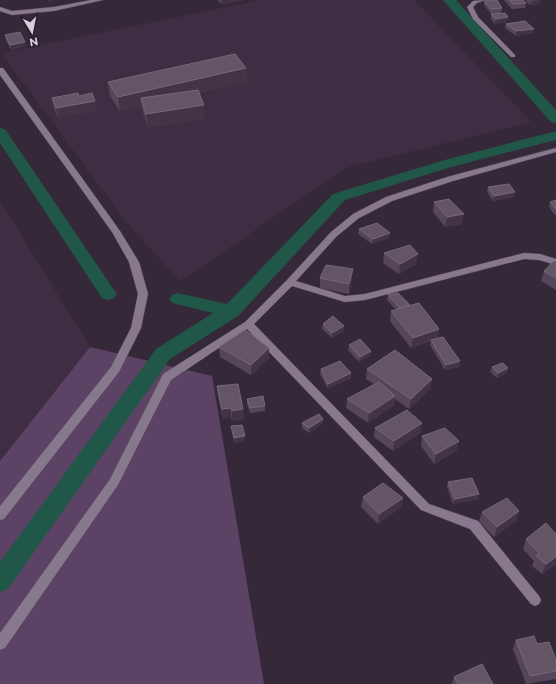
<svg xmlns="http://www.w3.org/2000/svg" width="556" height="684" viewBox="0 0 556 684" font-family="Montserrat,sans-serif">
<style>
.built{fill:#3f2d44}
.green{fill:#5c4264}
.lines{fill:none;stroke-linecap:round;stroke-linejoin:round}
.canal{fill:#215749;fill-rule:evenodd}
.lane-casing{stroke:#514554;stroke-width:1}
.street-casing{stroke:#514554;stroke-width:1}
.lane{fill:#88788d;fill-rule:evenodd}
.street{fill:#88788d;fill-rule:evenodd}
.wall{fill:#554659}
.shaded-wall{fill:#423446}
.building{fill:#635566;stroke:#756878}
</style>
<rect width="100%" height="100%" fill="#352839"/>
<g class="built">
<polygon points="261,0 414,0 531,122 348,167 180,281 127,223 1,53"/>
<polygon points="0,201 90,347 0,461"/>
</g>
<polygon class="green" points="90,347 212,376 264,684 0,684 0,461"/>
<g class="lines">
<g class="canal">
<polygon points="443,0 456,0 556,110 556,123 551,122"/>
<polygon points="0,128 5,129 114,290 117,294 114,298 108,300 102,298 0,143"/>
<polygon points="556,131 556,140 451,167 345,200 238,316 170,359 8,589 0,592 0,562 156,349 213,313 172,303 169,299 172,295 178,293 227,304 333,194 441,161"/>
</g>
<defs>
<polygon id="lane" points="91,0 103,0 54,11 12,15 0,11 0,7 12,11 54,7"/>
<g id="street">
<polygon points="485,0 477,3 473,7 478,17 515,55 515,57 511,57 473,19 467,7 473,1"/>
<polygon points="0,68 3,68 120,231 139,262 148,294 141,328 119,372 4,519 0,520 0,506 111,367 131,328 138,294 129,262 112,232 0,75"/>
<polygon points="556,148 556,152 453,181 392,201 359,218 337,236 296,281 345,296 365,294 524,253 540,254 556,259 556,265 539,260 524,259 365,300 345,302 292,286 254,324 429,504 478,521 539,596 541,600 539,604 535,606 531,604 470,529 421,510 247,329 171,380 118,485 5,648 0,650 0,633 110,479 163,374 245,322 287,280 331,232 353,214 386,197 447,177"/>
</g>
</defs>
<use href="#lane" class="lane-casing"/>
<use href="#street" class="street-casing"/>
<use href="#lane" class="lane"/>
<use href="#street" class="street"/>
</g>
<g class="wall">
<polygon points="218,0 244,0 221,4"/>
<polygon points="504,0 523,0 526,3 525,8 512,9"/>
<polygon points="525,0 540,0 540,4 530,5"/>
<polygon points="484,1 502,8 501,13 491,14 484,5"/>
<polygon points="491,14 507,22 495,24 491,19"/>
<polygon points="506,24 534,29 533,33 516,36 505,28"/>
<polygon points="5,35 26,46 11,50 6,40"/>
<polygon points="246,68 247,82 199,93 205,119 148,127 143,112 142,106 120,111 110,96 108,82"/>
<polygon points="79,96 95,101 97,110 58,118 54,108 52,98"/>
<polygon points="488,187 514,197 493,201 487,192"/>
<polygon points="556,200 556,215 555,215 549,207 550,202"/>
<polygon points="434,202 462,224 445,227 433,212"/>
<polygon points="359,229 389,238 372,244 358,234"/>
<polygon points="384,253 416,264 399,274 383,263"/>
<polygon points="556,262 556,290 541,281 544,271"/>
<polygon points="320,278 352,279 349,294 320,288"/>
<polygon points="388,295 438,339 460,361 459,367 445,370 430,345 431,341 411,348 390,321 391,311 396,310 387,300"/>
<polygon points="323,324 344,331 332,338 322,329"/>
<polygon points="349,345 371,351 370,356 359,362 348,350"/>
<polygon points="219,347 269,358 251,375 220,357"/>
<polygon points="492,367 507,373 497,378 490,372"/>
<polygon points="321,369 351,373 351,378 328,389 320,374"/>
<polygon points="367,369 432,379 430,389 409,409 395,399 394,405 368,423 346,408 347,399 374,384 366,379"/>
<polygon points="217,386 243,409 244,419 232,421 231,417 223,419 218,396"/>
<polygon points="247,399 265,406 265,411 250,413 247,404"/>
<polygon points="323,419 322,424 309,433 302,428 302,423"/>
<polygon points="422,423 420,433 393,451 374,437 375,428"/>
<polygon points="231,426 245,436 245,441 234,443 232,431"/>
<polygon points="422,436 459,441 456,451 434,464 421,446"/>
<polygon points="448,482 479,494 478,499 453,504 447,487"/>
<polygon points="363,497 403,498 401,507 378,524 361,507"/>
<polygon points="519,511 516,521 494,537 479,522 482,512"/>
<polygon points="526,539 556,564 542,574 532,566 534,561 523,549"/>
<polygon points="516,640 556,660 556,679 526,684 513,649"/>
<polygon points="454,677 493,684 452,684"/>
</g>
<g class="shaded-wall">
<polygon points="48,0 56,0 48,2"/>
<polygon points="221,0 244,0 221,4"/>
<polygon points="536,0 540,0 540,4 530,5 531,1"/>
<polygon points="508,17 507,22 495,24 496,19"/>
<polygon points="534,29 533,33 516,36 516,31"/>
<polygon points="25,42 26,46 11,50 10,45"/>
<polygon points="246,68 247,82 144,106 141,98 142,106 120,111 118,97"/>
<polygon points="95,101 97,110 58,118 56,108"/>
<polygon points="204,105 205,119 148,127 146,114"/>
<polygon points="515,192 514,197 493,201 494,196"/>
<polygon points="464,214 462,224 445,227 447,217"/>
<polygon points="390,233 389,238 372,244 373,239"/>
<polygon points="418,254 416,264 399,274 400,264"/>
<polygon points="353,269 352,279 349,294 349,284"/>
<polygon points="344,326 344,331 332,338 332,333"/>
<polygon points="439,329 438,339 411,348 413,338"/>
<polygon points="269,348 269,358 251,375 251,365"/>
<polygon points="371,351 370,356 359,362 360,357"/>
<polygon points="460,361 459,367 445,370 446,365"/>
<polygon points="508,368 507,373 497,378 498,373"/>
<polygon points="351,373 351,378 328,389 328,384"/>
<polygon points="432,379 430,389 409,409 411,399"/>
<polygon points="395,396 394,405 368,423 369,413"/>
<polygon points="231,408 231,417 223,419 222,409"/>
<polygon points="243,409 244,419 232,421 232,411"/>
<polygon points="323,419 322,424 309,433 309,428"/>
<polygon points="422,423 420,433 393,451 394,441"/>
<polygon points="245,436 245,441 234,443 234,438"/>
<polygon points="459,441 456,451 434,464 436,454"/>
<polygon points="479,494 478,499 453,504 455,499"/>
<polygon points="403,498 401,507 378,524 379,514"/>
<polygon points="519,511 516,521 494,537 497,527"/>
<polygon points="556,557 556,564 542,574 546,564"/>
</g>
<g class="building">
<polygon points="492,0 497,0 502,8 491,9 484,1"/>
<polygon points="509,0 523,0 526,3 513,4"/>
<polygon points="505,13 508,17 496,19 491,14"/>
<polygon points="525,21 534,29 516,31 506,24"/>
<polygon points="20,32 25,42 10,45 5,35"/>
<polygon points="235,54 246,68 118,97 108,82"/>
<polygon points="198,90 204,105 146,114 141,98"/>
<polygon points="78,93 79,96 92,93 95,101 56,108 52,98"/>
<polygon points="509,184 515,192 494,196 488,187"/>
<polygon points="449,199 464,214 447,217 434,202"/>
<polygon points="556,200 556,209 550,202"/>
<polygon points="377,223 390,233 373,239 359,229"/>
<polygon points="410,245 418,254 400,264 384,253"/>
<polygon points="554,261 556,262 556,278 544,271"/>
<polygon points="326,265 353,269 349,284 320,278"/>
<polygon points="398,293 410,305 400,308 388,295"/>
<polygon points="419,303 439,329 413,338 391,311"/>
<polygon points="333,316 344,326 332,333 323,324"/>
<polygon points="245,330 269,348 251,365 219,347"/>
<polygon points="443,337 460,361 446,365 431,340"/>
<polygon points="360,339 371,351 360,357 349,345"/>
<polygon points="395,350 432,379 411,399 367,369"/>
<polygon points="340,361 351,373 328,384 321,369"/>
<polygon points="503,363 508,368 498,373 492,367"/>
<polygon points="379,382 395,396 369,413 347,399"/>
<polygon points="238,384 243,409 232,411 231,408 222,409 217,386"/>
<polygon points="263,396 265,406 250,408 247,399"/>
<polygon points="407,410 422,423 394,441 375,428"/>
<polygon points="319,414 323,419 309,428 302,423"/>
<polygon points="242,425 245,436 234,438 231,426"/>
<polygon points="445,428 459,441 436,454 422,436"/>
<polygon points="472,478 479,494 455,499 448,482"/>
<polygon points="383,483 403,498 379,514 363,497"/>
<polygon points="507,498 519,511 497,527 482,512"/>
<polygon points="546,523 556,534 556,557 546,564 536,556 539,553 526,539"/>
<polygon points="534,636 537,644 549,642 556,660 556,671 530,676 516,640"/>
<polygon points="482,664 493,684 458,684 454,677"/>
</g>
<g transform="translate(32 32) rotate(170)" stroke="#2b1e2f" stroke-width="3" paint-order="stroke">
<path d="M0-3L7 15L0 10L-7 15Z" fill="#d6ced9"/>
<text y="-6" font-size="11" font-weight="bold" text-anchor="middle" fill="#d6ced9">N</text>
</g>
</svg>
